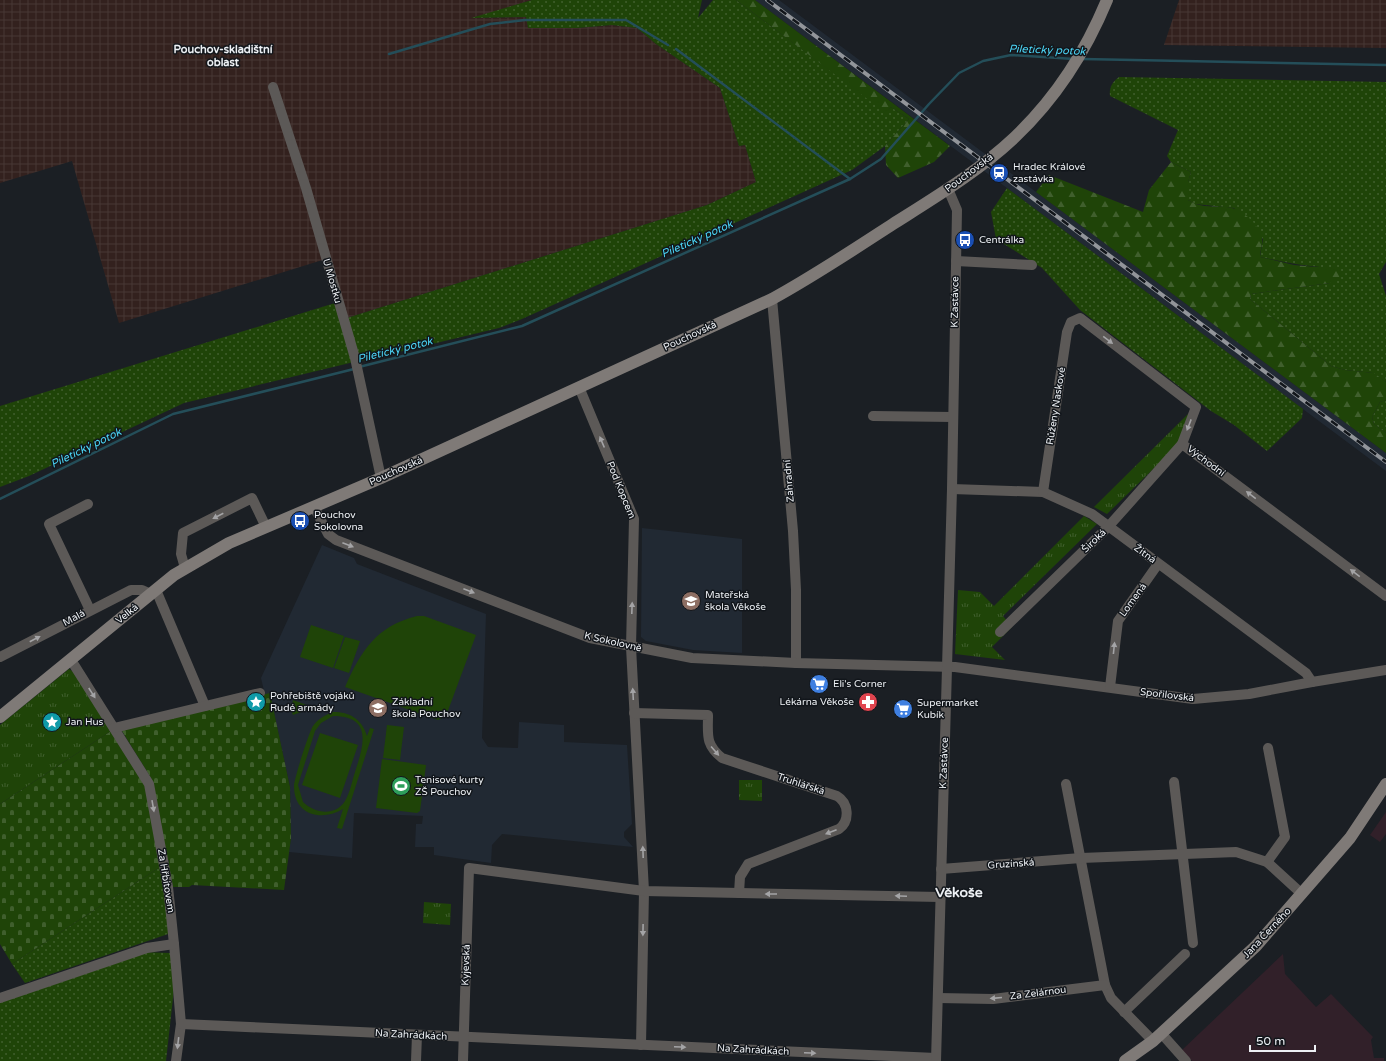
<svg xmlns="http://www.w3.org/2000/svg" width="1386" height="1061" viewBox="0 0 1386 1061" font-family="'Varela Round',sans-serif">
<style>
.commercial{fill:#312029}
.industrial{fill:url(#industrial-grid)}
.built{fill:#212933}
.grass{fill:url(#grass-dots)}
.forest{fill:url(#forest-firs)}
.cemetery{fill:url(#cemetery-stones)}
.park{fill:url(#park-tufts)}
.pitch{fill:#1f4408;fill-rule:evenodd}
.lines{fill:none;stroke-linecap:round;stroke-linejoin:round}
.stream{stroke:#244e59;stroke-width:2.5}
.street{stroke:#5c5957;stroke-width:10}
.secondary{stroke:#7f7a77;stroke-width:12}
.rail-casing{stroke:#92959a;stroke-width:4}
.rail{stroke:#12161b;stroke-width:2.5;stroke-dasharray:8;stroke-linecap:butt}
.oneway{fill:#a4a4a6}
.labels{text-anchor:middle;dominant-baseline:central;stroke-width:3;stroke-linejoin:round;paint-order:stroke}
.poi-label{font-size:10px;fill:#edf0f4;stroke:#12161b;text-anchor:start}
.street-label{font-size:10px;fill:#edf0f4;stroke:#12161b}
.neighbourhood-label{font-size:11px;font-weight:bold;fill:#edf0f4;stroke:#12161b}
.water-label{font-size:11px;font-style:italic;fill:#4cd5f6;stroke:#12161b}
.district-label{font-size:14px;font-weight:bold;fill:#edf0f4;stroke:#12161b}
</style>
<defs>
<pattern id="industrial-grid" width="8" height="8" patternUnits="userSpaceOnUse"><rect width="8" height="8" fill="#33211e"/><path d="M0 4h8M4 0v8" fill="none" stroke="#473734"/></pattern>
<pattern id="grass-dots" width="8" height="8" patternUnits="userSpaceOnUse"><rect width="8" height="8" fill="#1f4408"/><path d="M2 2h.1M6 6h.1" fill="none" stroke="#405f2d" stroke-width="1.8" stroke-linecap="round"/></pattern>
<pattern id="forest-firs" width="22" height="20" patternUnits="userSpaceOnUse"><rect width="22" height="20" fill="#1f4408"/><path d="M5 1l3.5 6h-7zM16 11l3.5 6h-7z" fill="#405f2d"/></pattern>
<pattern id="cemetery-stones" width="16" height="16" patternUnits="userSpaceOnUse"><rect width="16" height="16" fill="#1f4408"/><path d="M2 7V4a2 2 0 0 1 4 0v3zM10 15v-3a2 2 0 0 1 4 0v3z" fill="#405f2d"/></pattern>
<pattern id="park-tufts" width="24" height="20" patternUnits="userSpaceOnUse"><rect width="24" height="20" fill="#1f4408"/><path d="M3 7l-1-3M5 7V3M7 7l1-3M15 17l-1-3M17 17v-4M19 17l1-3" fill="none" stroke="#405f2d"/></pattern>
</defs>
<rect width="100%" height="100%" fill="#1b1f24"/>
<g class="commercial">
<polygon points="1386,812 1386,834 1380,842 1370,835"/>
<polygon points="1283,954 1285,974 1316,1007 1331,994 1373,1037 1371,1040 1374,1058 1384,1058 1384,1061 1192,1061 1182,1050"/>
</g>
<g class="industrial">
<polygon points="0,0 532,0 474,18 527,17 528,28 577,28 612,25 637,28 656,44 720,88 739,146 745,145 756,182 707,205 347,318 329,258 119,323 72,161 0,183"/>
<polygon points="1179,0 1386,0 1386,48 1164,45"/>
</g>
<g class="built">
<polygon points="755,0 779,0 1146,274 1386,453 1386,471"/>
<polygon points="642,528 742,539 742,653 693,650 646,641 641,637"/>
<polygon points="322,545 354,558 357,564 486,614 482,738 488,747 518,748 519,722 564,725 564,742 627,745 632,824 624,832 624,837 633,847 502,834 492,845 491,863 434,855 434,847 415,847 416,824 422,824 423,816 354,813 352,858 289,852 291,838 290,787 270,694 265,695 261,678"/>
</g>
<g class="grass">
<polygon points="532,0 702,0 698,18 713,0 736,0 886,112 891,107 909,119 885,146 852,170 522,319 499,328 361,361 347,318 707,205 756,182 745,145 739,146 720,88 656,44 637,28 612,25 577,28 528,28 526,17 471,18"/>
<path d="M1119,77L1386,82V262L1379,274L1386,296V382L1373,373L1345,370L1331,366L1250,299L1251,294L1330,283L1333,267C1308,268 1285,262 1260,257L1263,239L1234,208L1195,204L1188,200V182L1191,172L1171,162L1167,156L1178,130L1110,96C1109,88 1112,82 1119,77Z"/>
<polygon points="1007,188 1303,409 1302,418 1267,451 1234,425 1211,411 1080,310 1042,268 996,239 991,212"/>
<polygon points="335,303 354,362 184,403 29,476 0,487 0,406"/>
<polygon points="1386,400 1386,433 1374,424 1372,417 1380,402"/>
<polygon points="160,867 171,933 25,983 12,964"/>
<polygon points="140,952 171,953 174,989 166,1061 0,1061 0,1002"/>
</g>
<g class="forest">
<polygon points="736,0 755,0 950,146 934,162 898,178 886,165 885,146 909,119 891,107 886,113"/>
<path d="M1171,162L1191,172L1188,182V200C1212,215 1229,195 1253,222C1257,227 1261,233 1262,238C1263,244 1260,251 1260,257L1294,265L1316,267H1333L1340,271L1339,280L1330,283L1251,294L1250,299L1331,366L1345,370L1374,373L1386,382V400L1380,402L1372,417L1374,424L1386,433V453L1036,192L1049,175L1143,212L1149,190Z"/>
</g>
<g class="cemetery">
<polygon points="270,693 290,787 291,838 284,890 192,885 189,887 173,887 168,864 169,860 165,860 151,778 122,731 123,728"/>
<polygon points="111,731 146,786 160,867 12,964 0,944 0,804"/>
</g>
<g class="park">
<polygon points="1189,413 1182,441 1107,514 1094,507"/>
<polygon points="1084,516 1097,524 1003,616 1012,627 992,647 1005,660 955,654 958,590 980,592 994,606"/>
<polygon points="69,669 75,673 111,731 0,804 0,725"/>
<polygon points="739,780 762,780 762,801 739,800"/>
<polygon points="424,902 451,904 450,925 423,923"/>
</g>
<g class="pitch">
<path d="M417,616H424L476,635L446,716L438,720L345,687C361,650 377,626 417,616Z"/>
<polygon points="311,625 344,636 333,668 300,657"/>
<polygon points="345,637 360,641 349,673 334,668"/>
<polygon points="293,700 312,707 312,708 293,715 291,710"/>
<path d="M333,712C350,712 362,719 367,736L370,728L374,729L342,829L337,828L343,809C321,822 294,815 294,786C294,779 309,732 313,726C318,719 325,715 333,712ZM333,716C374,716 363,747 355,772C352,781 350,793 345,801C335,817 314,813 303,802L298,785L315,731L321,723Z"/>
<polygon points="387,725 404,727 400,760 383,758"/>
<polygon points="320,733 358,745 340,798 302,785"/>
<polygon points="382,759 426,765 420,811 417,813 376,808"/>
</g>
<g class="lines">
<g class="stream">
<polyline points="676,49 850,179"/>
<polyline points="389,54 490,24 525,20 626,20 668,45"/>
<polyline points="1083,59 1386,65"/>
<polyline points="359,367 522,326 850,179 881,159 929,104 959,73 983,61 1011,55 1074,59"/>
<polyline points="0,499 173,414 354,369"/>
</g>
<g class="street">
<polyline points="273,87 306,188 355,358 381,478"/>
<polyline points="956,261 1032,265"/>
<polyline points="772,299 793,531 796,590 796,663"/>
<polyline points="579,387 634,519 631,647 644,891 641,1045"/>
<polyline points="873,416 953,417"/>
<polyline points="1182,444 1386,596"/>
<polyline points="952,489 1043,492 1092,514 1306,673 1312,682"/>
<polyline points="88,504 49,524 90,610"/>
<polyline points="314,507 328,534 336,540 590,638 692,658 796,663 955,667 1193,699 1249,694 1312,682 1386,670"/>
<polyline points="185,568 181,554 183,533 252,498 266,527"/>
<polyline points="156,590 205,706"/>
<polyline points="1000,632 1108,527 1182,444 1196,407 1080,318 1071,322 1067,332 1043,492"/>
<polyline points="0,657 131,590 142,590 151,594"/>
<polyline points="71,660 149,784 168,887 174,944 181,1024 176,1061"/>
<polyline points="1110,687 1118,621 1158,564"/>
<path d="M634,713L708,715C708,735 705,744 722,758L837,796C849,803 850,821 839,829L748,864L740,877L739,893"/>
<polyline points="114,728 260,693"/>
<polyline points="1174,782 1193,943"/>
<polyline points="1066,784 1105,985 1111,998 1153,1041"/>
<polyline points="1267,862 1285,837 1268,748"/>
<polyline points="941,869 1081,858 1236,852 1267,862 1302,894"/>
<polyline points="0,998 147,948 174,944"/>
<polyline points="938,998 993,999 1105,985"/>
<polyline points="1124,1012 1185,954"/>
<polyline points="181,1024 936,1058"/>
<polyline points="1161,1033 1186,1061"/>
<polyline points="416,1061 417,1035"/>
<polyline points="463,1061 469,868 644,891 940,897"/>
<polyline points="936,1061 952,489 957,210 948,189"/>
</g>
<g class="secondary">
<path d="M0,717L174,575L229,543L381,478L772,299C814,276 853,250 893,224C934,198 979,171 1015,137C1056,98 1086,51 1107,0"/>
<polyline points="1125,1061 1153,1041 1256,946 1350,838 1386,784"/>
</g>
<defs>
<polyline id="rail" points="767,0 1386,462"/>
</defs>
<use href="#rail" class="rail-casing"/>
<use href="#rail" class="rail"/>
</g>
<defs><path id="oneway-solid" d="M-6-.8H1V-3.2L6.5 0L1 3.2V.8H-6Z"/></defs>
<g class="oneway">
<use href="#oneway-solid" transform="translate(1108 340) rotate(37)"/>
<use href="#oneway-solid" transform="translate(1189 425) rotate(111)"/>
<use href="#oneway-solid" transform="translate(602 442) rotate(-113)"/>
<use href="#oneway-solid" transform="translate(1251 495) rotate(-143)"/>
<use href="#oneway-solid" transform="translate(218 516) rotate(153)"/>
<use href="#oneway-solid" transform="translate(348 545) rotate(21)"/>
<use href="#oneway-solid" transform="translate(1355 573) rotate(-143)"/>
<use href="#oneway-solid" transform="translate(469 591) rotate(21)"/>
<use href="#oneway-solid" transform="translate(632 608) rotate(-88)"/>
<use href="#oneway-solid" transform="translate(35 639) rotate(-28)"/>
<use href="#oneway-solid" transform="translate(1114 648) rotate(-84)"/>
<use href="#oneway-solid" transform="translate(92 693) rotate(57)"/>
<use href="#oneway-solid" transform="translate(633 694) rotate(-93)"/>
<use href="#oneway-solid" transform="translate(715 751) rotate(49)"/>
<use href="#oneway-solid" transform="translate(153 806) rotate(80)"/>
<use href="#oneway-solid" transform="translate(831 832) rotate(159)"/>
<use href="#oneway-solid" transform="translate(643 852) rotate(-92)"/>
<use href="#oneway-solid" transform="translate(771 894) rotate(-180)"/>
<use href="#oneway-solid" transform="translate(901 896) rotate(-178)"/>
<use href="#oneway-solid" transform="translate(643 930) rotate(91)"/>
<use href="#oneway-solid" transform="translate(996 998) rotate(175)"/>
<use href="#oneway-solid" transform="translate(178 1043) rotate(97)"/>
<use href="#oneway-solid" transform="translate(680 1047) rotate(3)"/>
<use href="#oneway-solid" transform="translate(810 1053) rotate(3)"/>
</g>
<defs>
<symbol id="station-disc" viewBox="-11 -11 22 22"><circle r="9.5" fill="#1a4fb4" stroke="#12161b"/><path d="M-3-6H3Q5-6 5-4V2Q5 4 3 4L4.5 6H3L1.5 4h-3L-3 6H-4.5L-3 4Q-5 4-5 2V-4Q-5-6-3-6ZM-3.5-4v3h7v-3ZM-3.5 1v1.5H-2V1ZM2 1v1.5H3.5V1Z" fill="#fff"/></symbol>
<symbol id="bus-disc" viewBox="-11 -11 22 22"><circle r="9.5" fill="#1a4fb4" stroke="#12161b"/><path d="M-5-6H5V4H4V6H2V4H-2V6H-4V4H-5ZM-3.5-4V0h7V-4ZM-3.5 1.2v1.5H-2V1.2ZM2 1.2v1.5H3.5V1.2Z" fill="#fff"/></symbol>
<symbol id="school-disc" viewBox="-11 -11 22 22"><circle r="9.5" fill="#8d6e63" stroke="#12161b"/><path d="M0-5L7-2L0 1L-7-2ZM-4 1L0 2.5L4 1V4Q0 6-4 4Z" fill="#fff"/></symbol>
<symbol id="supermarket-disc" viewBox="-11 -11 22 22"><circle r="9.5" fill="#3f7fe0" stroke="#12161b"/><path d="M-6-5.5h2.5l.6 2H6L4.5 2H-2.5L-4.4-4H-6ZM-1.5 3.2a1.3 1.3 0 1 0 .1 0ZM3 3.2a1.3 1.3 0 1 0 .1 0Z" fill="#fff"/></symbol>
<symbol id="sight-disc" viewBox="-11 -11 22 22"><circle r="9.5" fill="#0f9aa8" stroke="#12161b"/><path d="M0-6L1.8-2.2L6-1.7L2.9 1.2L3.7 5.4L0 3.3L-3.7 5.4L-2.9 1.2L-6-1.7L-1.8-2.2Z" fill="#fff"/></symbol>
<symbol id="pharmacy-disc" viewBox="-11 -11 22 22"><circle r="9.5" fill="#e0444e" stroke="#12161b"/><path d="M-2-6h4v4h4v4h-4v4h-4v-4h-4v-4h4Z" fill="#fff"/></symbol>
<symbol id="stadium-disc" viewBox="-11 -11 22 22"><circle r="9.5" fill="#2e9e5b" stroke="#12161b"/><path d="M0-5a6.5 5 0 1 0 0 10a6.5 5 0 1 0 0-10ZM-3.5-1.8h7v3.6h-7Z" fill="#fff"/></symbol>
</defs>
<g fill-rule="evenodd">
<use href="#station-disc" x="988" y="162" width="22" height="22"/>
<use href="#bus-disc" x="954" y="229" width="22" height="22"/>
<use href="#bus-disc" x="289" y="510" width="22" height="22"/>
<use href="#school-disc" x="680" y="590" width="22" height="22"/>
<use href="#supermarket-disc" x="808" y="673" width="22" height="22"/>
<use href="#sight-disc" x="245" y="691" width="22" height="22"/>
<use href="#pharmacy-disc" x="857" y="691" width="22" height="22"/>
<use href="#school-disc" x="367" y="697" width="22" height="22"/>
<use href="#supermarket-disc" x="892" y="698" width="22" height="22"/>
<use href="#sight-disc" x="41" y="711" width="22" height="22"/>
<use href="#stadium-disc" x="390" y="775" width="22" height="22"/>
</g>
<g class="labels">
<g class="poi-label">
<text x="1013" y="167">Hradec Králové<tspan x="1013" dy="12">zastávka</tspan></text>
<text x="979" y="240">Centrálka</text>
<text x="314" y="515">Pouchov<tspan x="314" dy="12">Sokolovna</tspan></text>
<text x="705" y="595">Mateřská<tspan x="705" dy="12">škola Věkoše</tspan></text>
<text x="833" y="684">Eli's Corner</text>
<text x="270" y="696">Pohřebiště vojáků<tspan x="270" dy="12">Rudé armády</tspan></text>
<text x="392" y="702">Základní<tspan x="392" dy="12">škola Pouchov</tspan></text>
<text x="854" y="702" text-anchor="end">Lékárna Věkoše</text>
<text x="917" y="703">Supermarket<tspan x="917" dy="12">Kubík</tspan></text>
<text x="66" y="722">Jan Hus</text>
<text x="415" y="780">Tenisové kurty<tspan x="415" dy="12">ZŠ Pouchov</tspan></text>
</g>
<g class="street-label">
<text transform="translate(969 173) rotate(-37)">Pouchovská</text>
<text transform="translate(332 281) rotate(74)">U Mostku</text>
<text transform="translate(955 302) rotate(-89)">K Zastávce</text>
<text transform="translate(690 336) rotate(-25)">Pouchovská</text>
<text transform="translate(1056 406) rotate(-81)">Růženy Naskové</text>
<text transform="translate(1206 461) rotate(37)">Východní</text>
<text transform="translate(396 471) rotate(-24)">Pouchovská</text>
<text transform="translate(789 481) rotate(-95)">Zahradní</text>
<text transform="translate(621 490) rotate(68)">Pod Kopcem</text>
<text transform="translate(1094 541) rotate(-44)">Široká</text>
<text transform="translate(1145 554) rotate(36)">Žitná</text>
<text transform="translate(1133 600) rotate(-54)">Lomená</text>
<text transform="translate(127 614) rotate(-39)">Velká</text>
<text transform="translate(74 618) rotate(-28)">Malá</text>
<text transform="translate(613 642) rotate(13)">K Sokolovně</text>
<text transform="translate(1167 695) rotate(7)">Spořilovská</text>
<text transform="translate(944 763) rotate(-88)">K Zastávce</text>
<text transform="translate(801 784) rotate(18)">Truhlářská</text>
<text transform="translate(1011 864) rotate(-4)">Gruzínská</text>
<text transform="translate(166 881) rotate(81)">Za Hřbitovem</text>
<text transform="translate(1267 933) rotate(-47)">Jana Černého</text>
<text transform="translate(466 965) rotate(-88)">Kyjevská</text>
<text transform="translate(1038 993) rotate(-7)">Za Zelárnou</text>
<text transform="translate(411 1035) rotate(3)">Na Zahrádkách</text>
<text transform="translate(753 1050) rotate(3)">Na Zahrádkách</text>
</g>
<g class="neighbourhood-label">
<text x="223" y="49">Pouchov-skladištní<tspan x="223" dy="13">oblast</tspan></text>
</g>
<g class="water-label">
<text transform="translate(1047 50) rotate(2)">Piletický potok</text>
<text transform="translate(697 239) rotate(-24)">Piletický potok</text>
<text transform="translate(395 350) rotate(-14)">Piletický potok</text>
<text transform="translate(86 448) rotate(-26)">Piletický potok</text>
</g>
<g class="district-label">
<text x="959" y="892">Věkoše</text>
</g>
</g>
<path d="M1250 1045v6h65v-6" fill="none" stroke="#edf0f4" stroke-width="2"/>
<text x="1256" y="1045" font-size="12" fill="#edf0f4" stroke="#12161b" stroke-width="3" paint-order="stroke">50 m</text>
</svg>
